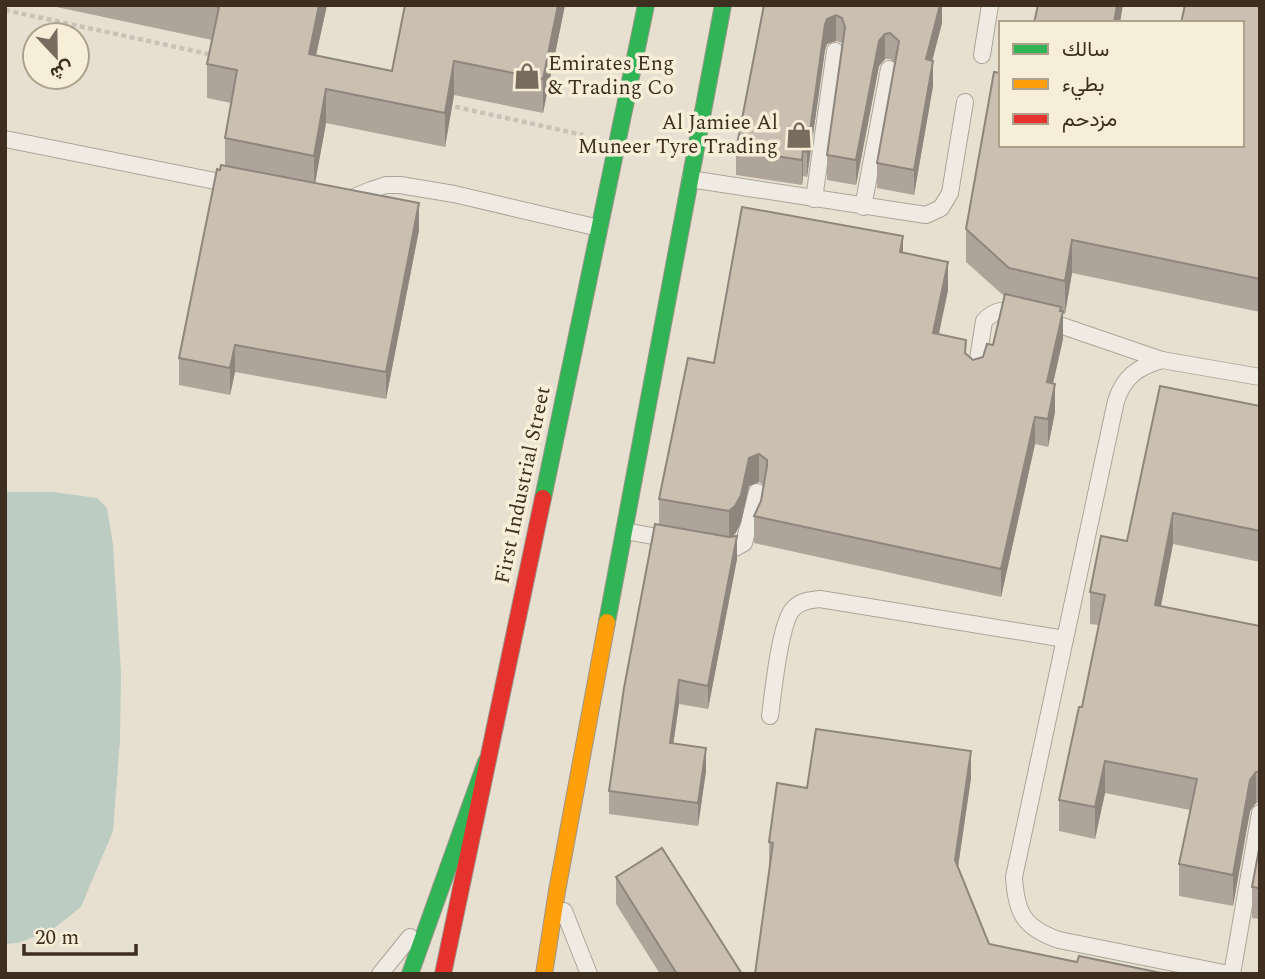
<svg xmlns="http://www.w3.org/2000/svg" width="1265" height="979" viewBox="0 0 1265 979" font-family="Spectral,Vazirmatn,serif">
<style>
.water{fill:#bcccc2}
.lines{fill:none;stroke-linecap:round;stroke-linejoin:round}
.lane-casing{stroke:#ada599;stroke-width:18}
.fast-casing{stroke:#9c958a;stroke-width:18}
.slow-casing{stroke:#9c958a;stroke-width:18}
.jam-casing{stroke:#9c958a;stroke-width:18}
.path{stroke:#c8c2b9;stroke-width:4.5;stroke-dasharray:5 3.5;stroke-linecap:butt}
.lane{stroke:#efebe3;stroke-width:16}
.fast{stroke:#30b455;stroke-width:16}
.slow{stroke:#ff9f0a;stroke-width:16}
.jam{stroke:#e5322d;stroke-width:16}
.wall{fill:#afa499}
.shaded-wall{fill:#8e867d}
.building{fill:#cbbfb2;stroke:#8e867d;stroke-width:2}
.labels{text-anchor:middle;dominant-baseline:central;stroke-width:7;stroke-linejoin:round;paint-order:stroke}
.poi-label{font-size:21px;fill:#3d2e20;stroke:#f7eed8;text-anchor:start}
.street-label{font-size:21px;fill:#3d2e20;stroke:#f7eed8}
</style>
<rect width="100%" height="100%" fill="#e7e0d1"/>
<polygon class="water" points="5,492 53,492 97,498 107,508 113,545 121,672 120,740 113,831 81,907 52,930 18,943 5,944"/>
<g class="lines">
<defs>
<g id="lane">
<polyline points="982,55 990,5"/>
<polyline points="5,139 235,185"/>
<polyline points="690,179 926,215 941,208 950,193 965,102"/>
<polyline points="814,199 835,51"/>
<polyline points="347,200 371,190 386,185 400,185 454,194 599,228"/>
<polyline points="863,207 889,69"/>
<polyline points="1042,319 1162,360"/>
<path d="M975,378L984,321C995,309 1005,309 1020,313"/>
<polyline points="625,531 674,540"/>
<polyline points="716,548 731,550 744,543 757,492"/>
<path d="M770,716C773,694 780,620 794,608C801,601 810,600 820,599L1065,639"/>
<polyline points="564,911 589,974"/>
<polyline points="380,974 410,937"/>
<path d="M1229,974L1059,940C1024,928 1016,913 1014,877L1116,401C1124,377 1137,367 1162,360L1260,377"/>
<polyline points="1232,974 1260,813"/>
</g>
<g id="fast">
<polyline points="543,498 646,5"/>
<polyline points="607,622 723,5"/>
<polyline points="410,974 486,762"/>
</g>
<polyline id="slow" points="544,974 557,891 607,622"/>
<polyline id="jam" points="443,974 543,498"/>
</defs>
<use href="#lane" class="lane-casing"/>
<use href="#fast" class="fast-casing"/>
<use href="#slow" class="slow-casing"/>
<use href="#jam" class="jam-casing"/>
<g class="path">
<polyline points="5,10 213,55"/>
<polyline points="447,105 583,135"/>
</g>
<use href="#lane" class="lane"/>
<use href="#fast" class="fast"/>
<use href="#slow" class="slow"/>
<use href="#jam" class="jam"/>
</g>
<g class="wall">
<polygon points="47,5 327,5 316,55 392,71 565,5 543,113 454,95 445,147 326,123 315,183 419,230 386,399 235,372 230,395 179,385 179,358 220,170 225,166 225,138 231,103 207,98 207,64 212,40"/>
<polygon points="764,5 942,5 942,23 932,60 933,86 914,195 877,188 877,163 895,63 890,59 885,59 879,66 856,185 827,180 827,155 843,45 842,43 836,41 827,44 825,50 807,177 803,176 802,185 736,175 736,150"/>
<polygon points="1260,5 1260,312 1072,273 1065,314 1063,314 1063,339 1053,383 1055,412 1048,447 1035,444 1001,597 754,543 754,516 761,501 764,485 759,482 749,486 741,523 735,534 733,536 737,559 708,709 679,704 673,744 706,771 698,826 609,814 609,791 659,525 659,499 714,363 903,253 948,290 939,334 973,360 983,357 993,345 1004,296 966,262 966,229 1242,145"/>
<polygon points="1260,406 1260,562 1173,544 1161,606 1260,626 1260,803 1256,803 1250,811 1233,906 1179,896 1179,864 1190,810 1105,793 1095,839 1059,831 1059,800 1082,707 1099,625 1090,624 1090,592 1127,541"/>
<polygon points="971,778 958,867 989,944 1077,962 755,974 769,869 769,842 807,788"/>
<polygon points="1260,844 1260,919 1252,918 1252,887"/>
<polygon points="616,877 742,974 660,974 616,904"/>
</g>
<g class="shaded-wall">
<polygon points="319,5 327,5 309,87 309,54"/>
<polygon points="558,5 565,5 543,113 543,79"/>
<polygon points="940,5 942,5 942,23 926,85 926,59"/>
<polygon points="1117,5 1123,5 1120,23 1114,23"/>
<polygon points="836,15 836,41 827,44 825,50 807,177 807,152 825,24 827,19"/>
<polygon points="885,34 885,59 879,66 856,185 856,160 879,41"/>
<polygon points="454,61 454,95 445,147 445,113"/>
<polygon points="933,61 933,86 914,195 914,170"/>
<polygon points="326,89 326,123 314,189 314,156"/>
<polygon points="803,151 803,176 802,185 802,160"/>
<polygon points="419,203 419,230 386,399 386,372"/>
<polygon points="903,236 903,264 900,252"/>
<polygon points="1072,240 1072,273 1065,314 1065,281"/>
<polygon points="948,262 948,290 933,361 933,333"/>
<polygon points="1063,311 1063,339 1047,410 1047,382"/>
<polygon points="235,345 235,372 230,395 230,368"/>
<polygon points="1055,384 1055,412 1048,447 1048,419"/>
<polygon points="1035,417 1035,444 1001,597 1001,569"/>
<polygon points="759,454 759,482 749,486 741,523 735,534 729,539 729,511 749,458"/>
<polygon points="1173,513 1173,544 1155,636 1155,605"/>
<polygon points="737,536 737,559 708,709 708,686"/>
<polygon points="679,680 679,704 670,767 670,743"/>
<polygon points="706,748 706,771 698,826 698,803"/>
<polygon points="971,751 971,778 955,887 955,860"/>
<polygon points="1105,761 1105,793 1095,839 1095,807"/>
<polygon points="1256,772 1256,803 1250,811 1233,906 1233,875 1250,780"/>
</g>
<g class="building">
<polygon points="209,5 319,5 309,54 392,71 405,5 558,5 543,79 454,61 445,113 326,89 314,156 225,138 237,70 207,64 219,7"/>
<polygon points="764,5 940,5 926,59 933,61 914,170 877,163 899,41 890,33 885,34 879,41 856,160 827,155 845,27 842,18 836,15 827,19 825,24 807,152 803,151 802,160 736,150"/>
<polygon points="1038,5 1117,5 1114,23 1034,23"/>
<polygon points="1185,5 1260,5 1260,279 1072,240 1065,281 1009,268 966,229 994,72 1001,73 1001,145 1242,145 1242,23 1181,23"/>
<polygon points="221,165 419,203 386,372 235,345 230,368 179,358 217,169 220,170"/>
<polygon points="742,207 903,236 900,252 948,262 933,333 966,340 965,353 973,360 983,357 987,344 993,345 1005,294 1061,307 1060,311 1063,311 1047,382 1055,384 1048,419 1035,417 1001,569 754,516 761,501 767,466 767,460 759,454 749,458 741,495 735,506 729,511 659,499 688,358 714,363"/>
<polygon points="1160,386 1260,406 1260,531 1173,513 1155,605 1260,626 1260,772 1256,772 1250,780 1233,875 1179,864 1197,779 1105,761 1095,807 1059,800 1079,707 1082,707 1105,595 1090,592 1101,536 1127,541"/>
<polygon points="655,524 729,537 737,536 708,686 679,680 670,743 706,748 698,803 609,791 624,688"/>
<polygon points="816,729 971,751 955,860 989,944 1077,962 1079,956 1166,974 755,974 773,843 769,842 777,783 807,788"/>
<polygon points="1260,844 1260,888 1252,887"/>
<polygon points="662,848 742,974 677,974 616,877"/>
</g>
<defs>
<symbol id="shop-bare" viewBox="-9 -9 18 18"><path d="M-5-2.5h2.3a2.7 3.5 0 0 1 5.4 0H5L5.5 6h-11ZM-1.5-2.5h3a1.5 2.3 0 0 0-3 0Z" fill="#786c5e" stroke="#f7eed8" stroke-width="2.5" paint-order="stroke"/></symbol>
</defs>
<g fill-rule="evenodd">
<use href="#shop-bare" x="508" y="57" width="38" height="38"/>
<use href="#shop-bare" x="780" y="116" width="38" height="38"/>
</g>
<g class="labels">
<g class="poi-label">
<text x="548" y="64">Emirates Eng<tspan x="548" dy="24">&amp; Trading Co</tspan></text>
<text x="778" y="123" text-anchor="end">Al Jamiee Al<tspan x="778" dy="24">Muneer Tyre Trading</tspan></text>
</g>
<g class="street-label">
<text transform="translate(523 485) rotate(-78)">First Industrial Street</text>
</g>
</g>
<rect width="1265" height="979" fill="none" stroke="#3d2e20" stroke-width="14"/>
<rect x="999" y="21" width="245" height="126" fill="#f7eed8" stroke="#ada18e" stroke-width="2"/>
<rect x="1013" y="44" width="35" height="10" fill="#30b455" stroke="#ada18e" stroke-width="2"/>
<text x="1062" y="56" font-size="21" fill="#3d2e20">سالك</text>
<rect x="1013" y="79" width="35" height="10" fill="#ff9f0a" stroke="#ada18e" stroke-width="2"/>
<text x="1062" y="91" font-size="21" fill="#3d2e20">بطيء</text>
<rect x="1013" y="114" width="35" height="10" fill="#e5322d" stroke="#ada18e" stroke-width="2"/>
<text x="1062" y="126" font-size="21" fill="#3d2e20">مزدحم</text>
<g transform="translate(56 56) rotate(158)"><circle r="33" fill="#f7eed8" stroke="#ada18e" stroke-width="2"/>
<path d="M0-5L12 26L0 18L-12 26Z" fill="#786c5e"/>
<text y="-10" font-size="19" font-weight="bold" text-anchor="middle" fill="#3d2e20">ش</text>
</g>
<path d="M24 944v10h112v-10" fill="none" stroke="#3d2e20" stroke-width="3.5"/>
<text x="35" y="944" font-size="21" fill="#3d2e20" stroke="#f7eed8" stroke-width="5" paint-order="stroke">20 m</text>
</svg>
